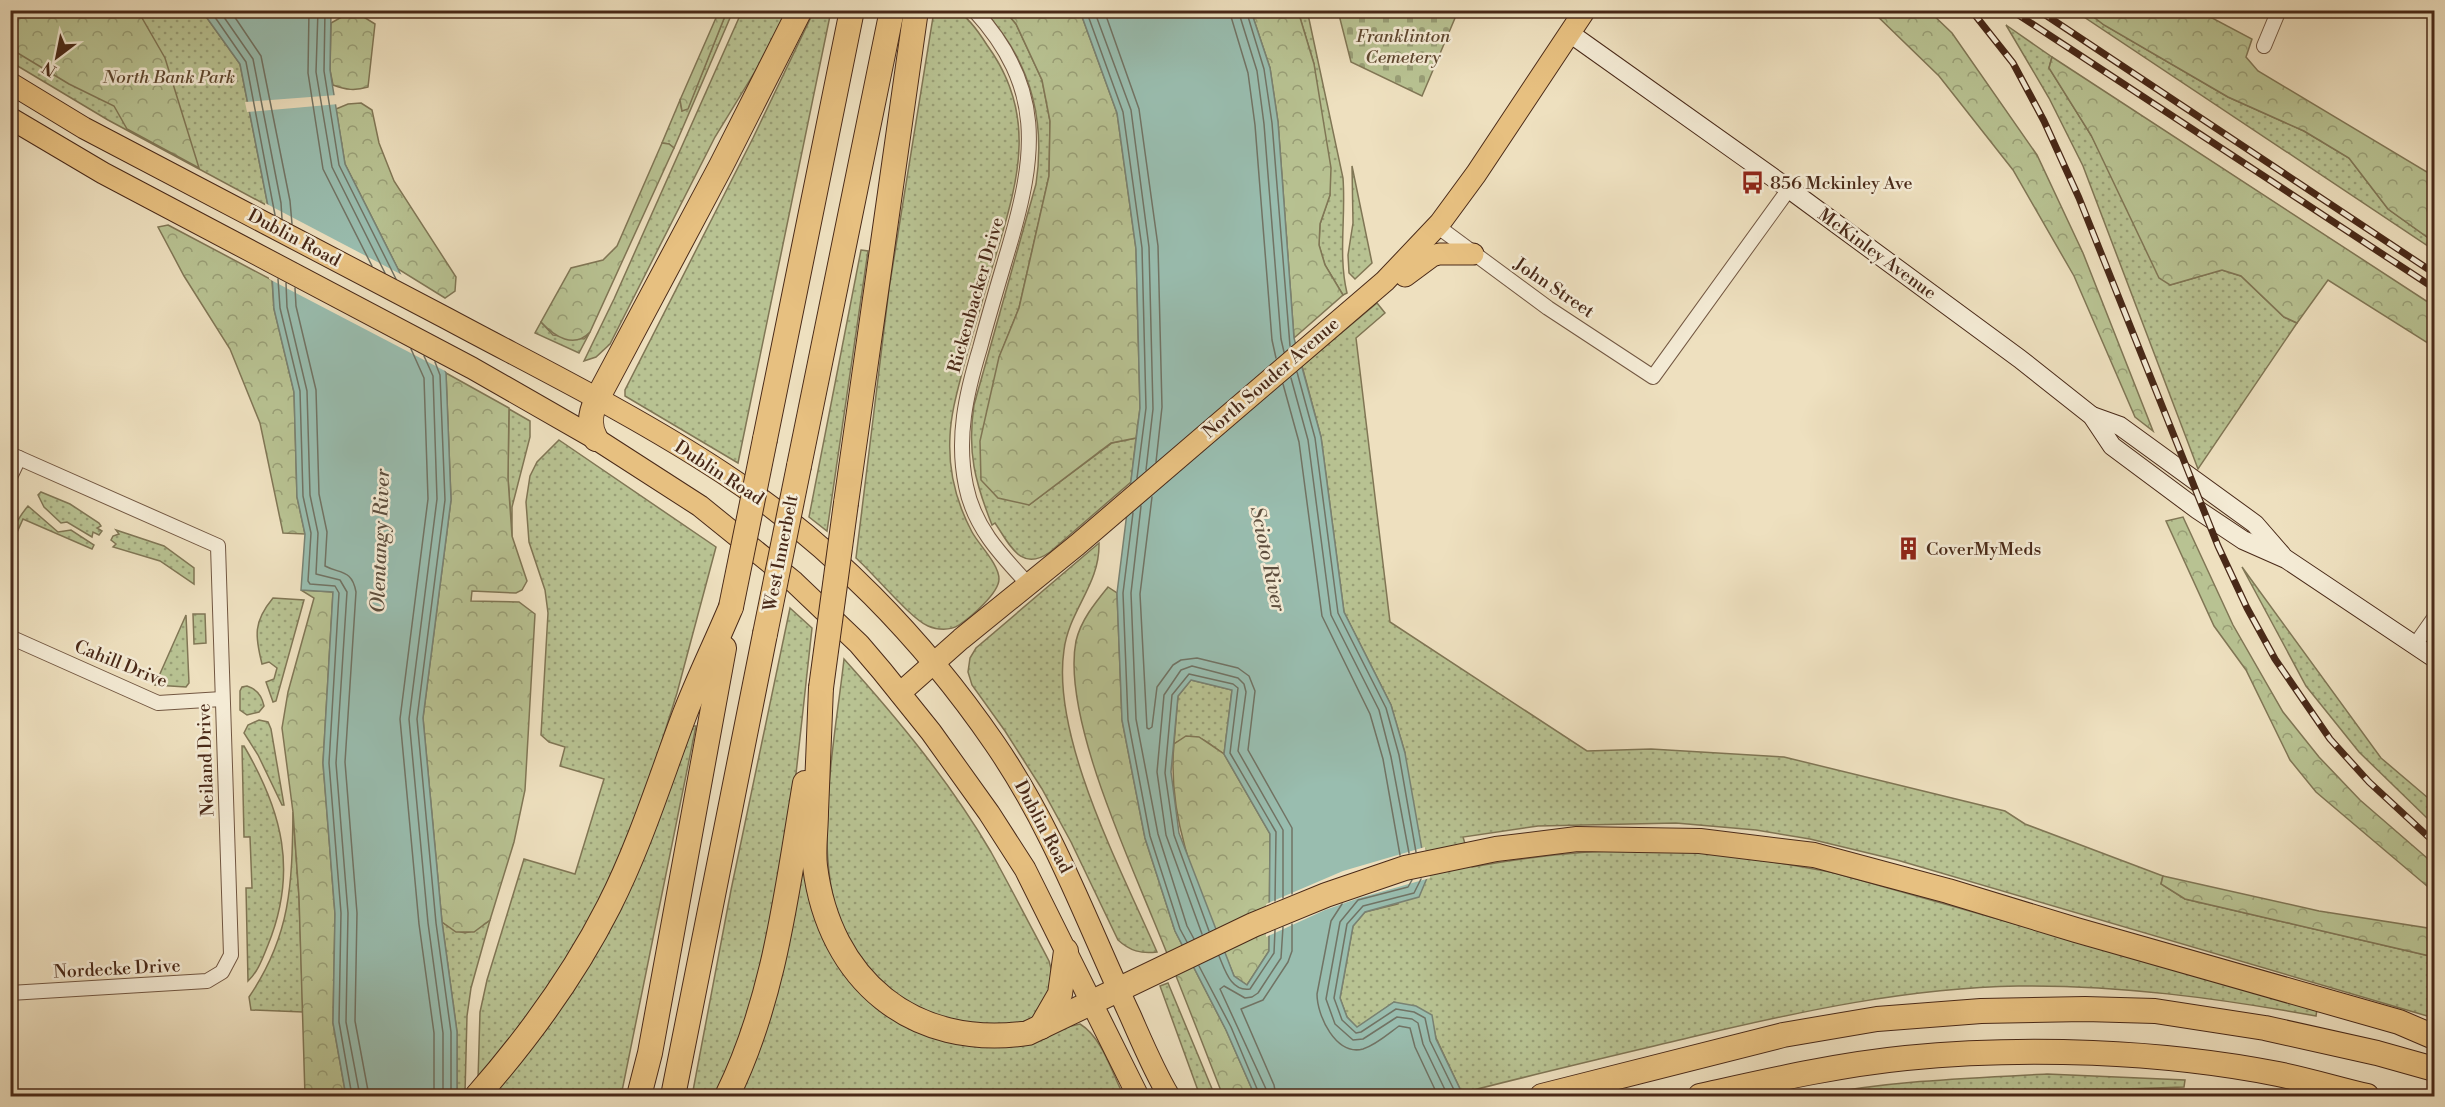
<svg xmlns="http://www.w3.org/2000/svg" width="2445" height="1107" viewBox="0 0 2445 1107" font-family="'Libre Bodoni',serif">
<style>
.green{fill:url(#green-dots);stroke:#807655;stroke-width:1.5}
.forest{fill:url(#forest-crowns);stroke:#807655;stroke-width:1.5}
.cemetery{fill:url(#cemetery-stones);stroke:#807655;stroke-width:1.5}
.water{fill:#99bdaf;stroke:#798273;stroke-width:1.5;fill-rule:evenodd}
.pier{fill:#eee0bf}
.lines{fill:none;stroke-linecap:round;stroke-linejoin:round}
.shore{stroke:#717364;stroke-width:1.5}
.street-casing{stroke:#725742;stroke-width:16}
.secondary-casing{stroke:#492918;stroke-width:20}
.primary-casing{stroke:#492918;stroke-width:23}
.highway-casing{stroke:#492918;stroke-width:26}
.street{stroke:#f4ebd5;stroke-width:14}
.secondary{stroke:#f4ebd5;stroke-width:18}
.primary{stroke:#e7c080;stroke-width:21}
.highway{stroke:#e7c080;stroke-width:24}
.rail-casing{stroke:#492918;stroke-width:7}
.rail{stroke:#f4ebd5;stroke-width:4.5;stroke-dasharray:14;stroke-linecap:butt}
.highway-bridge-casing{stroke:#492918;stroke-width:26;stroke-linecap:butt}
.highway-bridge{stroke:#e7c080;stroke-width:24}
.labels{text-anchor:middle;dominant-baseline:central;stroke-width:5;stroke-linejoin:round;paint-order:stroke}
.park-label{font-size:18px;font-style:italic;fill:#5f4830;stroke:#f4ebd5}
.poi-label{font-size:18px;fill:#492918;stroke:#f4ebd5;text-anchor:start}
.street-label{font-size:18px;fill:#492918;stroke:#f4ebd5}
.water-label{font-size:20px;font-style:italic;fill:#5d4e3e;stroke:#f4ebd5}
</style>
<defs>
<pattern id="green-dots" width="8" height="8" patternUnits="userSpaceOnUse" patternTransform="scale(1.5)"><rect width="8" height="8" fill="#b8c292"/><path d="M2 2h.1M6 6h.1" fill="none" stroke="#989e76" stroke-width="1.8" stroke-linecap="round"/></pattern>
<pattern id="forest-crowns" width="20" height="18" patternUnits="userSpaceOnUse" patternTransform="scale(1.5)"><rect width="20" height="18" fill="#b8c292"/><path d="M2 6a3 3 0 1 1 6 0M12 15a3 3 0 1 1 6 0" fill="none" stroke="#989e76"/></pattern>
<pattern id="cemetery-stones" width="16" height="16" patternUnits="userSpaceOnUse" patternTransform="scale(1.5)"><rect width="16" height="16" fill="#b8c292"/><path d="M2 7V4a2 2 0 0 1 4 0v3zM10 15v-3a2 2 0 0 1 4 0v3z" fill="#989e76"/></pattern>
</defs>
<rect width="100%" height="100%" fill="#eee0bf"/>
<filter id="stains"><feTurbulence type="fractalNoise" baseFrequency=".00333" numOctaves="4"/><feColorMatrix values="0 0 0 0 .2 0 0 0 0 .09 0 0 0 0 .02 0 0 0 .5 -.17"/></filter>
<radialGradient id="worn" r=".72"><stop offset=".6" stop-color="#630" stop-opacity="0"/><stop offset="1" stop-color="#630" stop-opacity=".3"/></radialGradient>
<g class="green">
<polygon points="11,11 202,11 240,64 268,206 108,120 11,62"/>
<polygon points="727,11 733,11 674,148 669,144 662,143 680,100 682,111 688,108"/>
<polygon points="742,11 787,11 770,47 715,137 610,344 596,357 584,361 614,299"/>
<polygon points="814,11 831,11 738,463 625,396 625,390 753,138"/>
<path d="M934,11C941,10 951,9 957,11C969,17 980,34 987,45C1036,112 1020,175 998,248C986,287 975,326 964,365C958,389 951,412 950,436C948,470 956,502 972,532C979,545 999,564 999,579C999,593 971,617 959,625C950,631 937,630 928,626C911,619 873,573 856,558L889,289Z"/>
<path d="M984,11H1005L1016,24L1042,80L1050,121L1049,176L1019,308L999,358L1029,505L1112,443L1136,438L1131,482L1050,552C1021,573 1010,545 995,523L992,525C975,482 967,452 974,405L1036,184C1046,117 1030,60 984,11Z"/>
<path d="M1298,11H1306L1309,19L1343,178C1346,217 1338,255 1347,293L1343,295L1325,265L1319,245L1320,224L1330,195L1314,64Z"/>
<polygon points="2075,11 2086,11 2104,25 2228,97 2304,131 2349,158 2388,209 2434,242 2434,250"/>
<polygon points="2006,25 2052,57 2049,68 2091,135 2170,285 2222,270 2241,276 2284,317 2297,323 2198,469 2083,166 2049,98"/>
<polygon points="1352,166 1372,263 1355,279 1349,273 1348,255 1353,223"/>
<polygon points="861,250 868,251 827,531 809,517"/>
<path d="M1377,303L1385,313L1356,338L1390,622L1587,751L1651,749L1784,757L2005,811L2025,824L2163,876L2161,884L2185,899L2434,957V1018L1897,860L1810,839L1756,830L1676,823L1538,826L1463,837L1472,867C1538,855 1605,848 1672,851C1727,853 1781,863 1835,873L2317,1009L2316,1016C2217,998 2119,985 2018,986C1908,988 1802,1011 1696,1036C1617,1055 1539,1073 1462,1093L1436,1038L1431,1015L1394,1002L1357,1028L1347,1017L1340,998L1353,926L1365,912L1398,904L1405,753L1391,705L1344,612L1321,437L1302,366Z"/>
<polygon points="541,322 553,335 584,339 590,332 579,353 535,333"/>
<polygon points="509,409 530,421 530,437 512,507 512,536 508,478"/>
<polygon points="559,440 716,547 677,693 655,763 628,837 595,913 566,966 478,1079 480,1012 487,980 524,859 575,874 604,779 560,766 565,747 549,742 541,735 548,613 545,590 529,542 526,502 530,476 537,462"/>
<polygon points="41,492 70,504 99,523 101,526 97,528 102,531 99,535 93,532 92,537 67,522 61,523 44,507 38,495"/>
<path d="M28,506L58,532L71,530L94,545L92,549L23,519L11,546C10,531 18,518 28,506Z"/>
<polygon points="116,530 164,546 194,568 194,584 160,561 113,547 116,544 111,540 113,536 119,534"/>
<path d="M1099,543C1100,585 1069,610 1064,650C1051,738 1122,871 1157,952C1141,954 1130,951 1118,940L1071,842L1042,789L1005,731L972,685L968,672L970,658L976,648Z"/>
<polygon points="2242,567 2381,758 2434,803 2434,816 2430,821 2359,752 2306,686"/>
<path d="M273,598L304,600L276,701L273,702L266,682L274,679L277,668L269,662L262,664C255,636 253,622 273,598Z"/>
<polygon points="790,608 812,628 796,774 757,997 719,1096 692,1096 731,890"/>
<polygon points="193,614 205,614 206,643 194,644"/>
<polygon points="186,615 189,683 186,687 155,685"/>
<path d="M844,659C898,719 950,782 991,852C1011,888 1030,925 1049,961C1074,1045 966,1030 921,1009C888,993 853,959 841,925C812,846 835,741 844,659Z"/>
<path d="M1191,680L1232,690L1224,754C1203,740 1198,729 1174,744L1178,696Z"/>
<path d="M247,686C257,689 262,696 264,706L259,712L247,715L240,710V691L242,687Z"/>
<polygon points="259,720 268,722 271,729 284,805 282,805 258,755 244,733 248,725"/>
<polygon points="690,726 696,726 621,1096 493,1096 549,1026 577,983"/>
<path d="M242,746H244C282,811 298,871 268,945C263,957 258,972 248,981L246,888H252L250,837H244Z"/>
<path d="M293,812L299,897L303,1012L251,1010L249,997C291,935 292,885 293,812Z"/>
<path d="M801,868L807,869L815,914L917,1029L1067,1027L1080,1024C1103,1038 1112,1074 1124,1096H740C773,1024 785,946 801,868Z"/>
<path d="M490,920L471,988L467,1016L465,1093L457,1096V1032L442,922C463,937 469,936 490,920Z"/>
<polygon points="1168,983 1215,1096 1200,1096 1160,986"/>
<path d="M2047,1074L2185,1080L2184,1087L2097,1090L2057,1096H1812C1889,1081 1968,1078 2047,1074Z"/>
</g>
<g class="forest">
<polygon points="11,10 138,11 165,58 199,168 127,129 114,106 69,84 11,49"/>
<polygon points="719,11 727,11 688,109 682,111 680,100"/>
<polygon points="1005,11 1080,11 1117,113 1136,249 1140,408 1136,438 1111,443 1029,505 998,498 981,480 980,441 999,357 1019,308 1049,176 1050,121 1042,80 1016,24"/>
<polygon points="1251,11 1298,11 1314,64 1331,168 1330,195 1320,224 1319,245 1325,265 1343,295 1294,338 1278,122 1270,68"/>
<polygon points="1872,11 1929,11 1952,33 2037,155 2083,253 2153,431 2135,417 2074,276 2013,170 1939,76"/>
<polygon points="2086,11 2199,11 2252,39 2246,57 2258,71 2432,175 2434,178 2434,242 2388,209 2349,158 2304,131 2228,97 2104,25"/>
<path d="M347,14H359L375,24L368,87C355,91 346,90 333,85L330,70L331,23Z"/>
<polygon points="2052,57 2434,306 2434,347 2328,280 2297,323 2284,317 2241,276 2222,270 2170,285 2159,278 2091,135 2049,68"/>
<polygon points="361,103 372,110 379,143 394,181 456,277 455,291 445,298 398,269 345,164 336,109 348,104"/>
<path d="M662,143L669,144L674,148L590,332C574,349 555,337 541,322L571,268L603,260L617,246Z"/>
<polygon points="168,225 272,280 274,309 294,392 297,497 305,534 283,533 260,423 230,349 184,276 158,227"/>
<polygon points="446,373 509,408 508,478 512,536 527,581 522,590 516,593 472,591 471,601 519,602 535,614 525,790 514,842 490,920 474,932 456,932 442,922 423,718 451,500"/>
<polygon points="2183,517 2233,625 2283,712 2319,757 2360,800 2434,864 2434,892 2316,792 2290,760 2246,670 2214,626 2166,521"/>
<path d="M1108,587L1117,593L1122,720L1145,838L1175,931L1226,1030L1255,1096H1223C1200,1037 1177,977 1153,919C1125,850 1062,713 1076,641C1081,620 1095,603 1108,587Z"/>
<polygon points="301,590 333,592 323,763 335,914 333,1023 346,1096 305,1096 299,897 293,812 282,728 288,692 314,598"/>
<path d="M1186,736L1199,737L1224,754L1270,834L1269,951L1247,985L1234,976C1204,902 1166,826 1174,744Z"/>
<polygon points="2163,876 2319,911 2434,929 2434,957 2185,899 2161,884"/>
</g>
<polygon class="cemetery" points="1338,11 1458,11 1422,96 1351,62"/>
<g class="water">
<polygon points="202,11 331,11 330,70 345,164 398,269 446,373 451,500 423,718 442,922 457,1032 457,1096 346,1096 333,1023 335,914 323,763 333,592 301,590 305,534 297,497 294,392 274,309 268,206 240,64"/>
<path d="M1080,11H1251L1270,68L1278,122L1294,338L1321,437L1344,612L1391,705L1405,753L1427,878L1419,897L1365,912L1353,926L1340,998L1347,1017L1357,1027L1394,1002L1416,1006L1432,1015L1436,1039L1462,1093L1466,1096H1255L1226,1030L1175,931L1145,838L1122,720L1117,593L1140,408L1136,249L1117,113ZM1191,680L1232,690L1224,754L1270,834L1269,951L1247,985L1234,976L1179,833L1171,772L1178,696Z"/>
</g>
<g class="pier">
<polygon points="337,95 339,104 247,112 245,102"/>
<polygon points="265,203 406,277 449,373 269,279"/>
<polygon points="1425,847 1430,878 1359,898 1325,910 1266,937 1266,904 1343,871"/>
</g>
<g class="lines">
<g class="shore">
<polyline points="210,10 246,62 275,215"/>
<polyline points="219,10 253,59 281,203 282,219"/>
<polyline points="230,10 261,56 290,201 292,224"/>
<polyline points="309,10 308,73 323,169 372,266"/>
<polyline points="318,10 316,72 332,167 385,273"/>
<polyline points="325,10 324,71 339,165 396,279"/>
<polyline points="1086,10 1123,112 1142,248 1146,408 1137,478"/>
<polyline points="1094,10 1131,110 1149,247 1153,409 1146,470"/>
<polyline points="1104,10 1139,109 1158,246 1162,407 1156,462"/>
<polyline points="1229,10 1248,73 1255,125 1272,340 1276,358"/>
<polyline points="1238,10 1257,71 1264,124 1281,339 1284,352"/>
<polyline points="1246,10 1264,69 1272,123 1290,346"/>
<polyline points="278,279 280,308 300,391 303,496 311,533 308,581 310,584 335,586 339,593 329,763 341,913 339,1022 352,1096"/>
<polyline points="286,283 287,307 307,391 310,495 318,533 316,574 340,580 347,592 336,763 348,913 346,1022 360,1096"/>
<path d="M295,288L296,306L316,390L319,494L327,532L325,566C340,574 352,569 356,592L345,762L357,913L355,1021L369,1096"/>
<polyline points="411,349 424,378 428,499 400,719 419,924 434,1033 434,1096"/>
<polyline points="424,356 433,376 437,499 409,719 428,923 443,1033 443,1096"/>
<polyline points="435,362 440,375 445,500 417,719 436,923 451,1032 451,1096"/>
<polyline points="1297,372 1315,438 1338,613 1386,708 1399,755 1416,852"/>
<polyline points="1291,378 1308,440 1331,615 1379,710 1391,757 1409,853"/>
<polyline points="1283,384 1299,442 1322,616 1370,714 1383,759 1400,855"/>
<polyline points="1152,497 1140,594 1147,728 1149,729 1152,727 1157,687 1173,665 1181,660 1197,658 1238,668 1249,676 1255,691 1248,750 1292,828 1292,894"/>
<polyline points="1141,506 1131,593 1136,719 1158,834 1187,926 1194,939"/>
<polyline points="1133,513 1123,593 1128,720 1150,836 1180,929 1187,942"/>
<polyline points="1421,879 1414,893 1363,906 1347,924 1334,998 1342,1020 1356,1033 1361,1032 1396,1009 1414,1012 1425,1018 1430,1041 1457,1096"/>
<polyline points="1412,880 1408,887 1358,900 1340,922 1326,999 1335,1024 1353,1040 1363,1039 1397,1017 1412,1019 1418,1023 1423,1044 1448,1096"/>
<path d="M1342,904L1331,921L1317,994C1317,1016 1336,1056 1363,1049C1376,1045 1388,1034 1399,1026L1410,1028L1415,1047L1438,1096"/>
<polyline points="1209,931 1174,835 1165,773 1172,695 1189,674 1233,684 1238,688 1230,753 1276,832 1275,901"/>
<polyline points="1202,934 1166,835 1157,772 1164,695 1181,670 1192,666 1238,678 1244,684 1246,692 1238,751 1283,830 1283,898"/>
<path d="M1219,956C1225,970 1231,992 1250,989L1274,953L1275,930"/>
<polyline points="1199,966 1231,1027 1260,1096"/>
<polyline points="1267,1096 1266,1089 1220,989 1224,986 1245,998 1252,997 1258,993 1281,958 1283,927"/>
<polyline points="1276,1096 1274,1085 1241,1009 1263,1000 1288,962 1292,951 1292,924"/>
</g>
<defs>
<g id="street">
<path d="M974,10C1045,87 1036,155 1009,247C999,281 989,314 980,348C966,394 956,438 966,486C974,527 1001,555 1028,584"/>
<polyline points="2264,46 2279,10"/>
<polyline points="1437,226 1548,308 1653,377 1789,189"/>
<polyline points="10,454 218,546 231,955 222,972 207,981 10,993"/>
<polyline points="10,477 19,458"/>
<polyline points="10,637 158,703 222,699"/>
<polyline points="2415,645 2434,618"/>
</g>
<g id="secondary">
<polyline points="1571,34 1789,189 2020,359 2092,416 2112,446 2198,510 2243,540 2286,559 2434,658"/>
<polyline points="2092,416 2120,426 2255,524 2282,555"/>
</g>
<g id="primary">
<path d="M10,83L84,128C205,191 325,255 446,318C539,368 635,415 723,473C830,543 923,639 995,744C1054,830 1086,921 1130,1015C1142,1042 1154,1071 1169,1096"/>
<polyline points="10,118 103,173 472,368 596,439 700,506 794,582 859,644 882,671 931,732 989,813 1025,869 1138,1096"/>
<polyline points="1405,276 1432,256 1439,254 1473,254"/>
<polyline points="900,693 961,639 1077,545 1385,281 1440,223 1476,174 1585,10"/>
</g>
<g id="highway">
<path d="M596,439C588,426 590,413 597,399L721,166L800,10"/>
<polyline points="765,439 852,10"/>
<polyline points="799,466 892,10"/>
<polyline points="846,503 916,10"/>
<path d="M821,688C819,729 818,770 816,812C816,829 813,849 815,866C829,980 913,1050 1028,1033L1253,925L1326,895L1405,868L1496,849L1577,839L1700,841L1814,855L1948,891L2076,930L2399,1022L2434,1037"/>
<polyline points="1041,1027 1060,994 1066,951"/>
<path d="M477,1096C528,1038 574,975 609,906C640,845 660,780 684,716C698,679 716,643 731,607"/>
<polyline points="639,1096 650,1053 724,648"/>
<polyline points="673,1096 765,634"/>
<path d="M727,1096C775,999 787,889 805,783"/>
<polyline points="1542,1096 1783,1035 1877,1019 1981,1011 2085,1009 2155,1011 2265,1028 2377,1053 2434,1069"/>
<path d="M1700,1096C1768,1081 1836,1065 1906,1058C2025,1046 2161,1051 2278,1074C2308,1080 2337,1089 2367,1096"/>
</g>
</defs>
<use href="#street" class="street-casing"/>
<use href="#secondary" class="secondary-casing"/>
<use href="#primary" class="primary-casing"/>
<use href="#highway" class="highway-casing"/>
<use href="#street" class="street"/>
<use href="#secondary" class="secondary"/>
<use href="#primary" class="primary"/>
<use href="#highway" class="highway"/>
<defs>
<g id="rail">
<polyline points="1971,10 2013,63 2044,121 2079,198 2218,546 2247,608 2275,659 2330,739 2369,782 2434,842"/>
<polyline points="2011,10 2434,288"/>
<polyline points="2038,10 2434,273"/>
</g>
</defs>
<use href="#rail" class="rail-casing"/>
<use href="#rail" class="rail"/>
<defs>
<g id="highway-bridge">
<polyline points="731,607 765,439"/>
<polyline points="765,634 799,466"/>
<polyline points="821,688 846,503"/>
</g>
</defs>
<use href="#highway-bridge" class="highway-bridge-casing"/>
<use href="#highway-bridge" class="highway-bridge"/>
</g>
<defs>
<symbol id="bus-bare" viewBox="-9 -9 18 18"><path d="M-5-6H5V4H4V6H2V4H-2V6H-4V4H-5ZM-3.5-4V0h7V-4ZM-3.5 1.2v1.5H-2V1.2ZM2 1.2v1.5H3.5V1.2Z" fill="#8f2418" stroke="#f4ebd5" stroke-width="2.5" paint-order="stroke"/></symbol>
<symbol id="building-bare" viewBox="-9 -9 18 18"><path d="M-4-6H4V6H1V3H-1V6H-4ZM-2.5-4.3h1.7v1.8h-1.7ZM.8-4.3h1.7v1.8H.8ZM-2.5-1h1.7V.8h-1.7ZM.8-1h1.7V.8H.8Z" fill="#8f2418" stroke="#f4ebd5" stroke-width="2.5" paint-order="stroke"/></symbol>
</defs>
<g fill-rule="evenodd">
<use href="#bus-bare" x="1736" y="166" width="33" height="33"/>
<use href="#building-bare" x="1892" y="532" width="33" height="33"/>
</g>
<g class="labels">
<g class="park-label">
<text x="1403" y="36">Franklinton<tspan x="1403" dy="21">Cemetery</tspan></text>
<text x="169" y="77">North Bank Park</text>
</g>
<g class="poi-label">
<text x="1770" y="183">856 Mckinley Ave</text>
<text x="1926" y="549">CoverMyMeds</text>
</g>
<g class="street-label">
<text transform="translate(294 238) rotate(28)">Dublin Road</text>
<text transform="translate(1877 254) rotate(36)">McKinley Avenue</text>
<text transform="translate(1554 288) rotate(34)">John Street</text>
<text transform="translate(976 295) rotate(-74)">Rickenbacker Drive</text>
<text transform="translate(1271 378) rotate(-41)">North Souder Avenue</text>
<text transform="translate(719 473) rotate(33)">Dublin Road</text>
<text transform="translate(781 553) rotate(-79)">West Innerbelt</text>
<text transform="translate(121 664) rotate(22)">Cahill Drive</text>
<text transform="translate(206 760) rotate(-92)">Neiland Drive</text>
<text transform="translate(1043 827) rotate(62)">Dublin Road</text>
<text transform="translate(117 969) rotate(-3)">Nordecke Drive</text>
</g>
<g class="water-label">
<text transform="translate(381 541) rotate(-88)">Olentangy River</text>
<text transform="translate(1267 559) rotate(78)">Scioto River</text>
</g>
</g>
<rect width="2445" height="1107" fill="none" stroke="#eee0bf" stroke-width="36"/>
<rect x="12" y="12" width="2421" height="1083" fill="none" stroke="#492918" stroke-width="3"/>
<rect x="18" y="18" width="2409" height="1071" fill="none" stroke="#492918" stroke-width="1.5"/>
<g transform="translate(57 57) rotate(212)" stroke="#f4ebd5" stroke-width="4.5" paint-order="stroke">
<path d="M0-4.5L10 22L0 15L-10 22Z" fill="#492918"/>
<text y="-9" font-size="16" font-weight="bold" text-anchor="middle" fill="#492918">N</text>
</g>
<rect width="100%" height="100%" filter="url(#stains)"/>
<rect width="100%" height="100%" fill="url(#worn)"/>
</svg>
